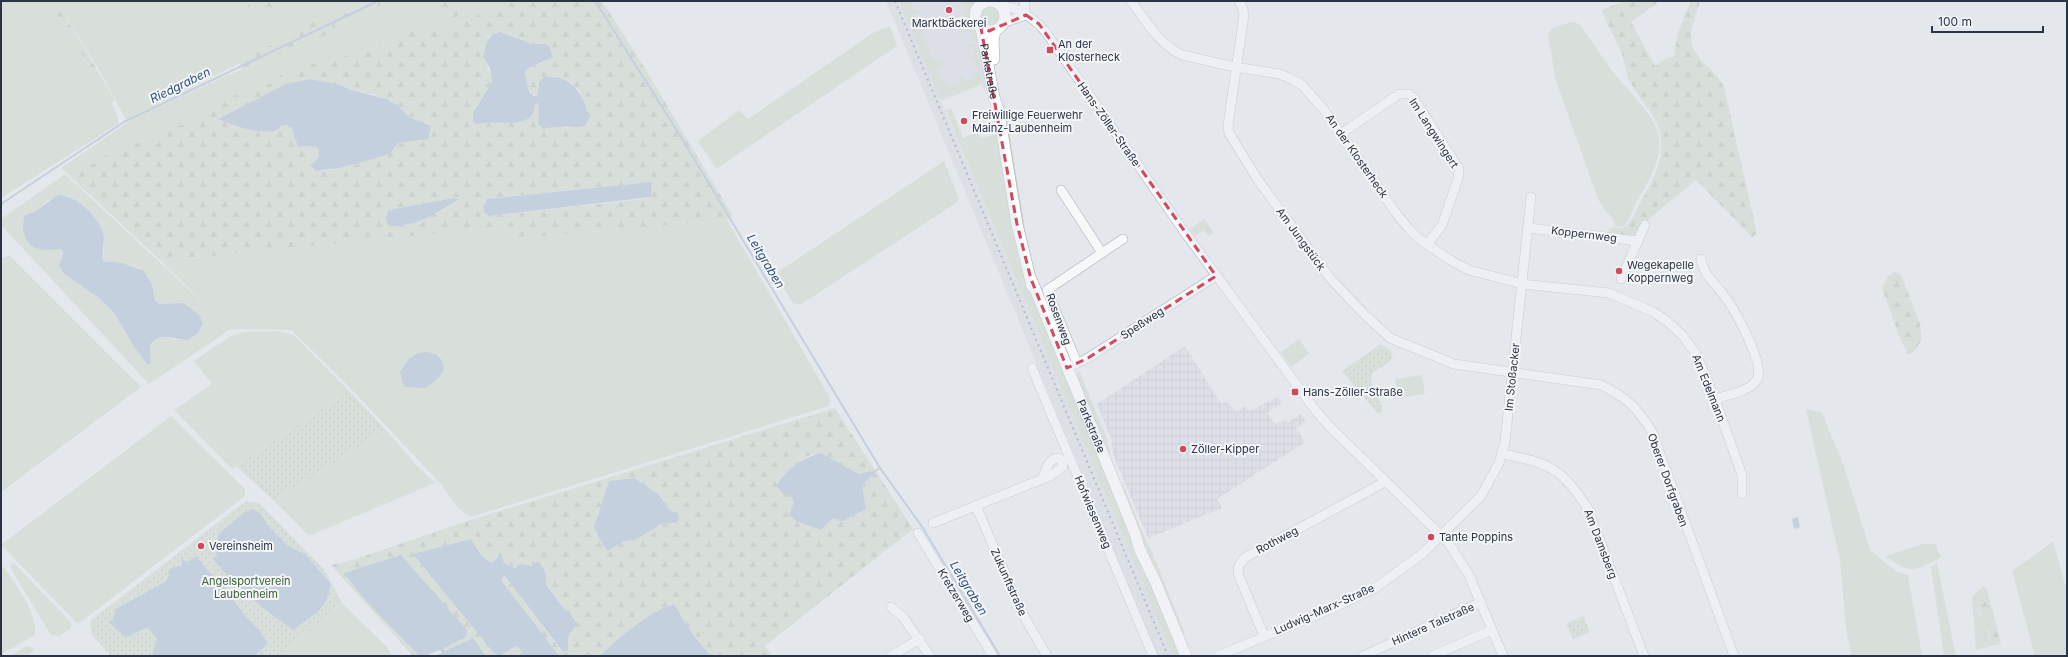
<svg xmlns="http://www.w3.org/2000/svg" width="2068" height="657" viewBox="0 0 2068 657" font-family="Inter,sans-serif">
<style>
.built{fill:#d2d6de}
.industrial{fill:url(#industrial-grid)}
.green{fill:#c9d6c5;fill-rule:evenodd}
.forest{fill:url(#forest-firs);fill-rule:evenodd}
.park{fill:url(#park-dots)}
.water{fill:#9fb4cc}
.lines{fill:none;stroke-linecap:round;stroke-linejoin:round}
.stream{stroke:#9fb4cc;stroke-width:2}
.minor-casing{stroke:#a9aeb7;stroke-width:10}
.major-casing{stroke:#a3abb8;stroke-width:12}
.minor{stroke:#f7f8fa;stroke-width:9}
.major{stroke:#fff;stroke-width:11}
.rail{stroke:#7d8696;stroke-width:2;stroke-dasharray:2 4;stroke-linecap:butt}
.marked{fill:none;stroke:#d1495b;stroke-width:3;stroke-dasharray:8 5;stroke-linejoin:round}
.poi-dot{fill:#d1495b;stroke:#f4f6f9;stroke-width:1.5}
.labels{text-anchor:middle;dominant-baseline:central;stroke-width:4;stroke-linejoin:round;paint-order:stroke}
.poi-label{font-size:11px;fill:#2b3445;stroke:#f4f6f9;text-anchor:start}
.street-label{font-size:11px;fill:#2b3445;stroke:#f4f6f9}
.park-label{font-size:11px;fill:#3f6138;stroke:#f4f6f9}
.water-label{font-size:12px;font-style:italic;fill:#34527a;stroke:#f4f6f9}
</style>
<defs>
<pattern id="industrial-grid" width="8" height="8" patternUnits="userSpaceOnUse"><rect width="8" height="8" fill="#d2d6de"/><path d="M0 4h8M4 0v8" fill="none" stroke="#b4b8c0"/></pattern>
<pattern id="forest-firs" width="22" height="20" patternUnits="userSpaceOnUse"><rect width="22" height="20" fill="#c9d6c5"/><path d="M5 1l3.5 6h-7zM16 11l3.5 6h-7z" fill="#adb8ab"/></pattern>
<pattern id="park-dots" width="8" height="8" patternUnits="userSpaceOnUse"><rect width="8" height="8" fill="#c9d6c5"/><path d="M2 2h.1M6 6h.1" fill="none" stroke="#adb8ab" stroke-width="1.8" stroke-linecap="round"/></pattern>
</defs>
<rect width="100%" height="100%" fill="#e4e7ec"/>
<polygon class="built" points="886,1 969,1 972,11 988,88 983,89 982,84 941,101 1173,656 1158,656"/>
<polygon class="industrial" points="1185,346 1221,404 1226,401 1236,412 1246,406 1249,411 1278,397 1282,403 1267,413 1275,424 1286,420 1288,422 1301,414 1306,422 1296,428 1305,442 1217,499 1222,508 1148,538 1113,454 1111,438 1097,404"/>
<g class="green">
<polygon points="1,1 49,1 112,104 118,118 118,124 1,198"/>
<path d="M56,1H249L247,8L264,11C272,5 277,3 288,5L293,1H372L337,17H327L308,23L296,18L292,34L246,58L240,63L126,120L103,77Z"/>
<polygon points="389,1 435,1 436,6 459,16 454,1 515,1 452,25 425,32 414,30 372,50 302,66 284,73 264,87 226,98 205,114 165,132 108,154 84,169 77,174 75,181 61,168 131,120 223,77 318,39 335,24"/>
<polygon points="899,1 910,1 913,11 919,9 919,12 914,14 934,62 939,60 943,63 943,66 937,70 942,82 948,81 949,85 960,83 959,78 963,76 966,81 973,79 972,74 977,73 975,60 970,60 970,58 974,57 973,46 968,47 967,44 976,43 982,84 941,100"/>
<polygon points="961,1 975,1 973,10 966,16"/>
<circle cx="990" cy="16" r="10"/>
<path d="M1574,22L1579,24C1591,39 1601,56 1613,72C1626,89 1656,116 1659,137C1663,162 1646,184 1635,205C1631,213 1630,219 1624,226L1616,227C1614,224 1614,221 1612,218C1606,211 1602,207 1598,199L1556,81L1548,36L1551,29L1564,24Z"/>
<polygon points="969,25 976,28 982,40 972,41 970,31 965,31 966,28"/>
<polygon points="890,26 897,46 716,169 698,141 739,110 748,119 873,33"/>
<polygon points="1003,94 1025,230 1035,274 1059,334 1070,356 1066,355 1033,273 1024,243 1011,164"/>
<polygon points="951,108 963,138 978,132 981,138 998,134 1014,227 1182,656 1173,656 1171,652 958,140 946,110"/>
<polygon points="944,161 959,199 956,203 800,305 793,303 775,274"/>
<path d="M65,174L213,312L161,261L516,226L520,238L727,220L830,398L829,406L471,517C456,511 448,492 438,481C390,430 343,378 291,330L231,329L149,384L1,225V219ZM67,195C83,203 102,221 104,239C105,246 102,254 103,261L123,263L140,268L153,289L155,300L159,304L184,303L199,315L203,323L198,333C193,335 186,340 181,340C166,340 162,328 150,345L151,363L150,365L147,364L136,350L114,313L99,298L64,274L60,258L63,252L61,249L26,215L34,212L47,201ZM429,352L440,358L400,371C406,360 415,352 429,352Z"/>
<polygon points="1204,219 1214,233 1209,236 1203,230 1195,236 1190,229"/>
<polygon points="9,255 141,387 1,492 1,259"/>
<polygon points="279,331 295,336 349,391 232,469 174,410 212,384 194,361 229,337 243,332"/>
<polygon points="1299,339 1309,354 1291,367 1281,352"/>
<polygon points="1079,370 1106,436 1110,454 1118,473 1076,377"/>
<polygon points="1422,375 1425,394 1398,398 1395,379"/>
<polygon points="1806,409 1822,413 1844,466 1870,550 1897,572 1908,575 1922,656 1851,656 1846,627 1840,561"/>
<polygon points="171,416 245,489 245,496 78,624 1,545"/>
<polygon points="386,430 418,467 435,483 309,536 274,501"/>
<polygon points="1123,485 1146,541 1149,545 1184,631 1184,634 1180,631 1122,490"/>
<polygon points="2053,542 2067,591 2067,656 2035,656 2012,571"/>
<path d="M1923,544H1935L1941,557C1916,572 1909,574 1885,556Z"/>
<polygon points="14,563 71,623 71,628 59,636 51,635 10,567"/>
<polygon points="1937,563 1956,656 1944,656 1931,567"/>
<path d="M1,564C13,580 39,615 35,635L1,654Z"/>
<polygon points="1983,586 1987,589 1980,592 1977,610 1986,623 1991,646 1976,650 1972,597"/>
<polygon points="342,603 387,647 392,656 280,656"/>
<polygon points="27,646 35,649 27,656 10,656"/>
</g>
<g class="forest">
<polygon points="49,1 56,1 115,100 112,104"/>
<path d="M249,1H293L288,5C267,1 266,18 247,8Z"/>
<polygon points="372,1 389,1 335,24 334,30 318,39 242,69 240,63 246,58 292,34 296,18 303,17 308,23 327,17 337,17"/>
<polygon points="435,1 454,1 459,16 447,19 436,6"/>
<path d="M515,1H602L638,57L733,216L727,220L519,238L515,226L161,261L75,181L77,174L84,169L108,154L165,132L205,114L226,98L264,87L284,73L302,66L372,50L414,30L425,32L452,25ZM497,32C511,33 523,45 538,44L553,57C544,63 534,64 526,70L525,80L531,94L538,95L539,82L552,76L567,81L579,90L588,114L568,128L538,123L539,106L538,103L534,105V111L502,124L488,122L477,124L473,122V111L492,82C491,73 488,69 485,61C482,53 487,44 489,36ZM310,79C334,87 360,89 384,98C395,102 400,110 408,117C414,121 422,123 429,124L431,133L429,139L398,143L384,156L340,168L323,171L313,170L311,168L312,164L319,156V150L316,146L298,147L291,127L287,125L262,132L237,126L286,84ZM652,182L651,198L489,216L485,202L487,199ZM453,198L459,199L437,214L386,215L389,210Z"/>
<path d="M1624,1H1660L1631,22L1655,66L1667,58L1674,56L1677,35L1691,1H1700C1697,12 1691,26 1691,38C1692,59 1716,70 1724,87L1757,234L1752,237L1696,180L1643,224L1638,236L1633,237L1609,235L1608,229L1614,227C1626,233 1633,218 1637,209C1646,191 1660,171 1661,150C1664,118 1641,104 1628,78C1625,70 1625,61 1622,54C1616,38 1607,26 1602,10Z"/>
<polygon points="1895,272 1901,275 1920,324 1922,340 1913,353 1908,354 1900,339 1882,288 1888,276"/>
<path d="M835,408L913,529L765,646L772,656H711L693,635L674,604C651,610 617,639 600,656H559L500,580L504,575L562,652L565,610L547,586L545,571L538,562C524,569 518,569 504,563L501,554L497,556L493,563L482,556L471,539L413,554L510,651L517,646L525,656H486L473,638L445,651L444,648L465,637L382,561L344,573L364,599L419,656H413L331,565L353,560L467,521ZM821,453L859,474L871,471L873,474L821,529L794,502L781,476L808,456ZM659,495L668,508L675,511V523L661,524L651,531L634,540L624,541L608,550L597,514L603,502Z"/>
<path d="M1987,589L2001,644L1991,646C1990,639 1989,631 1986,624C1981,611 1965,598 1987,589Z"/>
</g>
<g class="park">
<path d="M1381,344L1390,350L1393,356C1390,364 1380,367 1374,372C1365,381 1381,399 1383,410L1380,413H1377L1342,371Z"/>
<polygon points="349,391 386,430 274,501 236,466"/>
<polygon points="246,501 259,503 324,569 342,603 280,656 111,656 92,635 90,621"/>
<polygon points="1583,616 1590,632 1573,639 1566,624"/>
</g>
<g class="water">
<path d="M500,32L532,44H545L549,46L553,57C544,63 532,63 525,72L529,92L534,96L538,95L539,82L545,77C572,75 583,94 589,117L585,126C570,128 557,125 543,129L538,123L539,106L537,103L534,105C536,132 493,119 477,124L473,122V112L492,82L490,68L483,57C486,46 487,33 500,32Z"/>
<path d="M310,79L340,85L349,89L386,99L397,105L409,117L431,126L429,139L398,143L391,152L384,156L340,168L315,171L311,166L319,156V150L315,146L298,147L291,127L287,125L281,126C273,140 231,125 218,119L286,84Z"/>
<polygon points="652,182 651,197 489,216 484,212 483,207 487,199"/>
<path d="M58,195C74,193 99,217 103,233C106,242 101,252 103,261L123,263L144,271L152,284L155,300L159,304L184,303L199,315L203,323L198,333L188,340C173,340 161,330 150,345L151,363L149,365L147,364L136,350L114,313L99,298L64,274L59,266L63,252L61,249C54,249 45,251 39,249C23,245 21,228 25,215L34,212Z"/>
<path d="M453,198L459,199C438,213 415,227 389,226C385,220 385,216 389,210Z"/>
<path d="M424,352C430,352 435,353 439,357C452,370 435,382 425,388L404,387L400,372C406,360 412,354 424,352Z"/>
<path d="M821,453L859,474L871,471L873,474L862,486L866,509L843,521L833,518L821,530L798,522L789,515L794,502L790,495L782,493L777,486C784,470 804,457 821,453Z"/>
<polygon points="634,478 659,495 668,508 677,514 679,520 675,523 661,524 651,531 634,540 624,541 608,551 600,540 594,527 609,481"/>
<path d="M252,509L260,513L270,528L288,546L305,554L331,584C327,610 313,615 293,630C264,609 235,587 213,559L217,556L214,548L219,544L218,534L245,512Z"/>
<polygon points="1798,517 1800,527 1794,529 1792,519"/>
<polygon points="471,539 482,556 492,563 501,553 504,563 515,568 520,564 531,566 538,561 545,571 547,586 565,610 569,611 577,624 568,636 568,650 563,652 504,575 501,580 559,656 525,656 517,646 499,656 494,653 413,554"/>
<polygon points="401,555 467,630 466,637 444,648 445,651 473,638 486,656 435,656 442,653 440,650 425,656 419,656 364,599 344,573"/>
<path d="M196,556L209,572L224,586L245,616L260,631L268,644L254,656H152L157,638L148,628C139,629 134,635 126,637L109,623L113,619L116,609L165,582L169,576L168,572L172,568L182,565L181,559L187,562Z"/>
<path d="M674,604L693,635L711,656H600C617,639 651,610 674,604Z"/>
</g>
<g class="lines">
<g class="stream">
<polyline points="595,1 681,137 836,395 880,468 923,528 1000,656"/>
<polyline points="1,204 124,122 378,1"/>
<polyline points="872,473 880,468"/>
</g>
<defs>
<g id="minor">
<polyline points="1024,1 1026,15"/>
<path d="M1131,1C1146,21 1159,44 1182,55L1235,67L1279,74L1290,78L1302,85L1324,110L1396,213L1409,229L1418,238L1450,260L1469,270L1522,284L1609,293L1653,312L1668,322L1683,336L1696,354L1715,399L1742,475V494"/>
<path d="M1239,1L1243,9L1244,15L1228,125L1229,133L1258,180L1330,278L1362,312L1390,338L1454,364L1601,385C1626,397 1638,408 1652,432L1734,656"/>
<path d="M999,5C1017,6 1033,18 1045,31L1183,230L1316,411L1331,428L1448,542L1469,575L1503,656"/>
<polyline points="1003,23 1026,15"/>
<polyline points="1341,134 1399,94 1409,94 1413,97 1459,169 1458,179 1442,225 1427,245"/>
<polyline points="1061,190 1102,253 1047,290 1077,363"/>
<polyline points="1529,228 1638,241"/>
<polyline points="1102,253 1123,239"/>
<path d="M1701,259C1703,273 1713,282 1722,293C1733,306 1763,360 1758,377C1754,391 1727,395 1715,399"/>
<polyline points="1621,279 1645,225"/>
<polyline points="1073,365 1088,358 1216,276"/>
<polyline points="1032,368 1153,656"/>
<path d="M1503,454C1549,463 1562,468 1588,509L1644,656"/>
<polyline points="976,506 1022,613 1047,656"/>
<path d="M933,523L1050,476L1063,467L1062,460C1050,453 1046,470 1042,479"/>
<polyline points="918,533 993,656"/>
<polyline points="891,607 903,617 930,656"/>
<path d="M1264,636L1239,576C1236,567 1240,563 1246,557L1385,482"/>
<polyline points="891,656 920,639"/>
<polyline points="1218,656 1340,605 1375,588 1422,554 1481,496 1499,463 1505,442 1531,197"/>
<polyline points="1363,656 1481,602"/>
<polyline points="1432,656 1492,630"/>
</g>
<g id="major">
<circle cx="990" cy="16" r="15"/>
<path id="s1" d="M981,28L994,97L999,113L1017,224L1032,286"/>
<polyline points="994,59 993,42 995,30"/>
<path id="s2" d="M1031,279L1115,484L1136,536L1139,548L1155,581L1186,656"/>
</g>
</defs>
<use href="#minor" class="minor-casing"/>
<use href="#major" class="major-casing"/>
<use href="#minor" class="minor"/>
<use href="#major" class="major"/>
<polyline class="rail" points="895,1 1168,656"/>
</g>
<path d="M0 0H2068V657H0ZM1026,15L1039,24L1216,276L1088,358L1067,368L1031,279L1017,224L981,28L989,31Z" fill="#e4e7ec" fill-opacity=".55" fill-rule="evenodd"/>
<path class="marked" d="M1026,15L1039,24L1216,276L1088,358L1067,368L1031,279L1017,224L981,28L989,31Z"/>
<g class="poi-dot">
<circle cx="949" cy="10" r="4"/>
<rect x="1046" y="46" width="8" height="8" rx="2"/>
<circle cx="964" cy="121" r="4"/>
<circle cx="1619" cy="271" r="4"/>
<rect x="1291" y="388" width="8" height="8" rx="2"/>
<circle cx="1183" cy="449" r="4"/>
<circle cx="1431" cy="537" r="4"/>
<circle cx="201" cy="546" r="4"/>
</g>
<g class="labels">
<g class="poi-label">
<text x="949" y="23" text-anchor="middle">Marktbäckerei</text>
<text x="1058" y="44">An der<tspan x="1058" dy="13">Klosterheck</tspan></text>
<text x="972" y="115">Freiwillige Feuerwehr<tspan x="972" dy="13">Mainz-Laubenheim</tspan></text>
<text x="1627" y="265">Wegekapelle<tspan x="1627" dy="13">Koppernweg</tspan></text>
<text x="1303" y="392">Hans-Zöller-Straße</text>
<text x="1191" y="449">Zöller-Kipper</text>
<text x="1439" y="537">Tante Poppins</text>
<text x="209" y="546">Vereinsheim</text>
</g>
<g class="street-label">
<text stroke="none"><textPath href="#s1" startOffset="44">Parkstraße</textPath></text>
<text transform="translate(1109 124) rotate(55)">Hans-Zöller-Straße</text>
<text transform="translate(1434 133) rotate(57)">Im Langwingert</text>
<text transform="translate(1357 156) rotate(55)">An der Klosterheck</text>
<text transform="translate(1584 234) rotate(7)">Koppernweg</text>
<text transform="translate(1301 239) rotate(54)">Am Jungstück</text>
<text transform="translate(1059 319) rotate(70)">Rosenweg</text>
<text transform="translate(1142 323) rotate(-33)">Speßweg</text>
<text transform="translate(1512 377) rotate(-84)">Im Stoßacker</text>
<text transform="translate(1709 388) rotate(68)">Am Edelmann</text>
<text stroke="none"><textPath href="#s2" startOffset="159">Parkstraße</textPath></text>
<text transform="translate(1668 480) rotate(70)">Oberer Dorfgraben</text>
<text transform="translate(1093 512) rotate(67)">Hofwiesenweg</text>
<text transform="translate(1277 540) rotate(-28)">Rothweg</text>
<text transform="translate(1601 544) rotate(69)">Am Damsberg</text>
<text transform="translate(1009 582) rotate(66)">Zukunftstraße</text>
<text transform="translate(956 595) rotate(59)">Kretzerweg</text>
<text transform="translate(1324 609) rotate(-24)">Ludwig-Marx-Straße</text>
<text transform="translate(1433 624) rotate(-24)">Hintere Talstraße</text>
</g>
<g class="park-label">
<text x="246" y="581">Angelsportverein<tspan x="246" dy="13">Laubenheim</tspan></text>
</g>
<g class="water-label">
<text transform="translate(180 85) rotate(-26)">Riedgraben</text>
<text transform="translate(766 261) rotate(59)">Leitgraben</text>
<text transform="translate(969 588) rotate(59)">Leitgraben</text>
</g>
</g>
<rect width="2068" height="657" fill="none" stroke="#2b3445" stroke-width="4"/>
<path d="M1932 26v6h111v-6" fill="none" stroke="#2b3445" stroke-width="2"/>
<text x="1938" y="26" font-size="12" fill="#2b3445" stroke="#f4f6f9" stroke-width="3" paint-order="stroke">100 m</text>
</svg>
